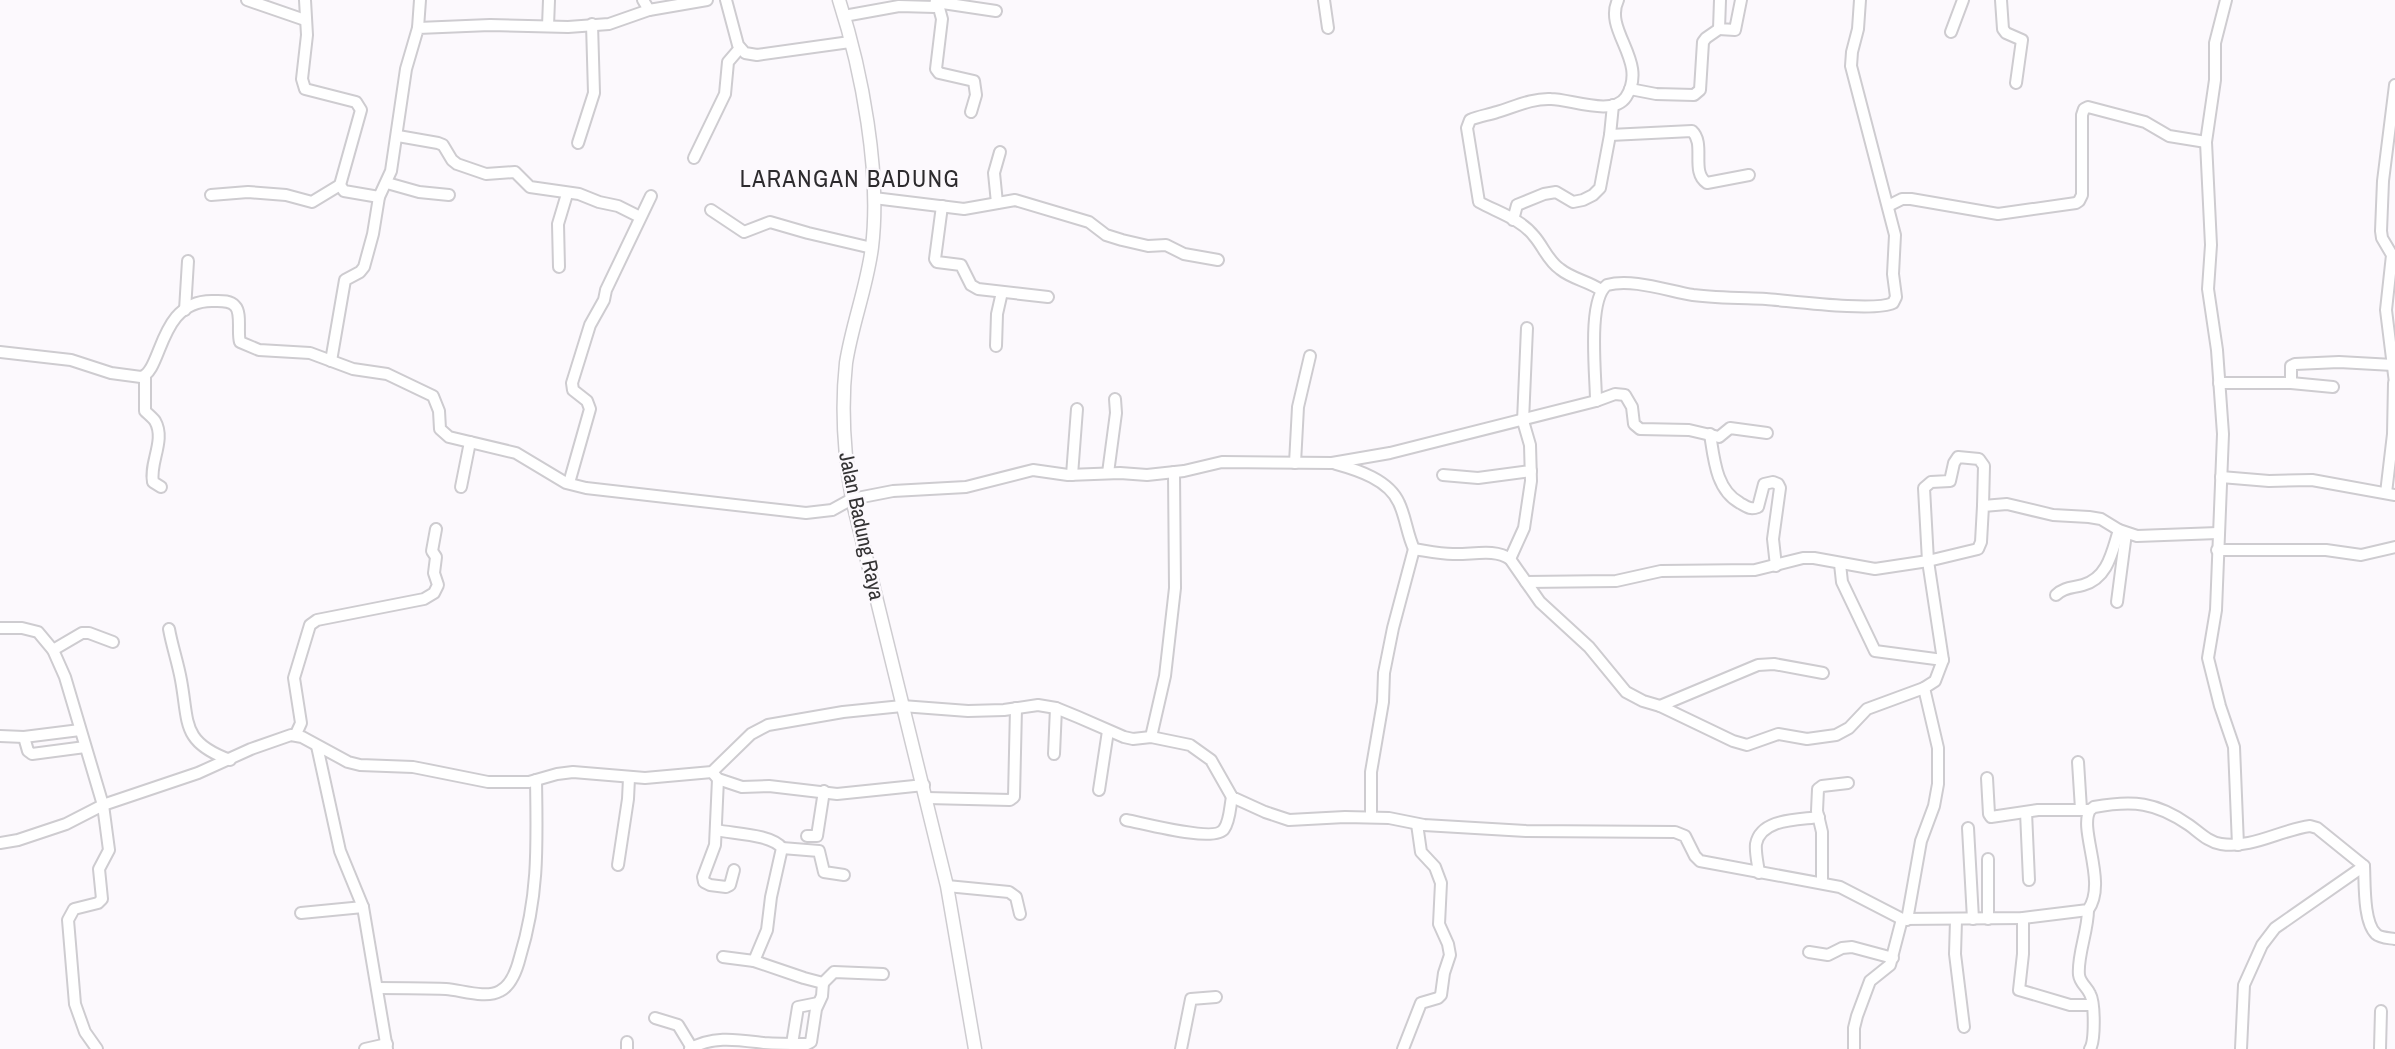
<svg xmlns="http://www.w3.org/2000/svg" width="2395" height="1049" viewBox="0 0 2395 1049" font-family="'Archivo Narrow',sans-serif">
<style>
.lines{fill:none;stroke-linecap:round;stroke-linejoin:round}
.minor-casing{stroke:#ceccd0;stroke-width:14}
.major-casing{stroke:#ceccd0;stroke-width:15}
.minor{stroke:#fff;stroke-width:10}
.major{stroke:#fff;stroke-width:12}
.labels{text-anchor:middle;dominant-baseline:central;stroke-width:5;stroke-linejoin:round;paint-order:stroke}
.street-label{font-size:21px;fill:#343334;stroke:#fcf9fd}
.quarter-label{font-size:24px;letter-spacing:1.5px;fill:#2d2b2e;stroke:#fcf9fd}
</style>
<rect width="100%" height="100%" fill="#fcf9fd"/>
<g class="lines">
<defs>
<g id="minor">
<polyline points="247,0 305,20"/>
<polyline points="305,0 307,35 302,79 305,89 356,102 361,110 340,185 344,191 379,197"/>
<polyline points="643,0 649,10"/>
<polyline points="726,0 738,45 745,53 757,55 850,42"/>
<polyline points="1324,0 1328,28"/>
<polyline points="1720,0 1719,29 1735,30 1741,0"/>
<polyline points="2001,0 2003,29 2006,33 2022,40 2016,83"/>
<polyline points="2226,0 2215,43 2215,80 2206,142 2211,245 2208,289 2217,350 2223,434 2216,610 2208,658 2220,706 2234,747 2238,845"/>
<polyline points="936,2 996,11"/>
<polyline points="935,7 939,8 942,19 936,69 939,73 974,81 976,95 971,112"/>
<polyline points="844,16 899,6 935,7 936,0"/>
<polyline points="548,26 549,0"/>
<polyline points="418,28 420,0"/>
<polyline points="1951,32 1963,0"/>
<polyline points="2395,85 2383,181 2381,231 2382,238 2392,255 2386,310 2395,383"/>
<polyline points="1630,89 1656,94 1694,95 1700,90 1703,42 1706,38 1719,29"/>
<path d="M1610,135L1692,131C1706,144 1690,172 1707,183L1749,175"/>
<polyline points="398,136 438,143 443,145 452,160 457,164 486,174 515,172 530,187 579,194 599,202 618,206 640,217"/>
<polyline points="578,143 594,93 592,24"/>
<polyline points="694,158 725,94 728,62 740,48"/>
<polyline points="387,183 419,192 449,195"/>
<polyline points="211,195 248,192 286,195 312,202 340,185"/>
<polyline points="874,198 964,209 1015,200 1089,222 1106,235 1122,240 1148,246 1166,245 1184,254 1218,260"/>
<polyline points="997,203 994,173 1000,152"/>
<polyline points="942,206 935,259 937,262 961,265 971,285 978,289 1048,297"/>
<polyline points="1888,206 1902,199 1911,199 1998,214 2076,203 2079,201 2082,195 2082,115 2084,109 2088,107 2145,122 2169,136 2206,142"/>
<polyline points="711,210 744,232 770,222 808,233 872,248"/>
<polyline points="1513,220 1517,205 1544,194 1556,192 1573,202 1583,200 1593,195 1600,188 1610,135 1613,105"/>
<polyline points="559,267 558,224 567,194"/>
<path d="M1601,290C1588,281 1572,279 1560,269C1548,261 1543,246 1534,236C1521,219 1497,212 1479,202L1467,128L1470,120C1479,116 1488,115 1497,112C1514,107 1532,98 1551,99C1570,99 1613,117 1626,97C1649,61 1603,31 1618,0"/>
<polyline points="185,310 188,261"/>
<polyline points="996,346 997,314 1002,292"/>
<path d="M0,352L71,360L111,373L141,377C163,371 158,300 213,301C220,301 230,300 235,306C242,313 237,333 240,342L259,350L310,353L353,369L387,374L433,396L439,411L440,429L449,437L516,453L566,483L586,488L806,513L832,510L852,499L893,491L966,487L1033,470L1068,475L1120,473L1147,475L1184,471L1222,462L1332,463L1390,453L1596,401C1596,376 1587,300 1607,285C1632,278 1668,291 1693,295C1717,298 1742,298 1766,299C1792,301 1874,312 1893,303L1896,297L1893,274L1895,235L1851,66L1852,52L1858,29L1860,0"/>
<polyline points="331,361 345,280 360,272 364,267 373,234 379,197 391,171 406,69 418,28 490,25 568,27 609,24 649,10 707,0"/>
<path d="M145,376V411C148,414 153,418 155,421C166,440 149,463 153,482L161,487"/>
<polyline points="2219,383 2291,383 2333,387"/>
<polyline points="2291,383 2291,366 2295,364 2339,362 2393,365"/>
<polyline points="1596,401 1615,394 1625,395 1632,407 1634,424 1640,429 1689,430 1719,437 1730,428 1767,433"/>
<path d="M1710,434C1714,459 1716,490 1740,503C1747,507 1750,510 1758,507L1764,484L1773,482L1778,484L1780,488L1773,539L1776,566"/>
<polyline points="1295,463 1298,407 1310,356"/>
<path d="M1336,464C1358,470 1389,480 1399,503C1406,518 1407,534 1414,549C1427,551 1440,554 1453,554C1471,555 1495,548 1510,559L1540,602L1589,647L1626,692L1643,701L1660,706L1758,665L1774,664L1823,673"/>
<polyline points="1108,473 1116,413 1115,399"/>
<polyline points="1072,475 1077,409"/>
<polyline points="1443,475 1478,478 1531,471"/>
<polyline points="2221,477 2269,481 2312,480 2395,495"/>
<polyline points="569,483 590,409 587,401 573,390 572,383 590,325 604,300 606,290 651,196"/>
<polyline points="461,487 470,442"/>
<polyline points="2386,493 2393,434 2394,383"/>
<polyline points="2217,550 2326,550 2361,555 2395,547"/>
<polyline points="1510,559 1524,528 1531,481 1530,445 1523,421 1527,328"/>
<polyline points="1840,564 1842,582 1875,651 1943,660"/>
<polyline points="1526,582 1616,581 1661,571 1755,570 1803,558 1814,558 1875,569 1928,561 1978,549 1981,542 1983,506 2007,504 2053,515 2089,517 2101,519 2119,530 2137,536 2218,533"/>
<path d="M2056,595C2064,587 2073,588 2083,585C2108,578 2112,552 2119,530"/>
<polyline points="2117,602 2126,533"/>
<polyline points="0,628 22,628 38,632 53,650 65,677 103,805 109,850 99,869 102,899 98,903 74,909 68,920 75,1004 85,1032 97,1049"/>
<path d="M169,629C172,646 178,663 181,680C189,723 181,742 230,760"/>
<polyline points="53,650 82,633 89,633 113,642"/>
<polyline points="1924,688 1935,681 1943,660 1928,561 1924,488 1931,482 1950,481 1954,463 1958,457 1979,459 1984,466 1983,506"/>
<polyline points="1660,706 1733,741 1747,745 1778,734 1807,739 1836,735 1849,728 1867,709 1924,688 1938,748 1938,784 1934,806 1921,841 1907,920"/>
<polyline points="296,734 301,723 294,678 310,625 317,620 424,599 434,593 438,585 434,573 436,557 432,551 436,529"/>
<polyline points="0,736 24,737 80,730"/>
<polyline points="24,737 28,751 32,754 85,747"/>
<polyline points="1151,737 1165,676 1175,588 1174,472"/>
<polyline points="317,746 340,851 363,907 387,1049"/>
<polyline points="1054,754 1056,708"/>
<polyline points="2078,762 2081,809"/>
<polyline points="712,772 718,779 742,787 769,786 837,794 924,785"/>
<polyline points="1987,778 1989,814 1991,817 2038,810 2090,810"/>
<polyline points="718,779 715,845 703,877 704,882 710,885 726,887 730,885 734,870"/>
<polyline points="1099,790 1108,731"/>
<polyline points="927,798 1010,800 1014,797 1016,708"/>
<polyline points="2026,812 2029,880"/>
<polyline points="1371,817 1371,772 1383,702 1384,673 1393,628 1414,549"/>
<path d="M1126,820C1143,823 1215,843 1224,829C1230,821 1230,806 1232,797"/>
<polyline points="1968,828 1973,919"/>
<path d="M716,830C734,834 771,834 782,848L771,897L767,930L754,961"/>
<polyline points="807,836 817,836 824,791"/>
<path d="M0,843L18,840L66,824L103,805L198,773L251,749L291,735L302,737L348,762L360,765L413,767L488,782H529L557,774L573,772L645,778L712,772L751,734L768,725L843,712L902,706L968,711L1004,710L1038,705L1056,708L1078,717L1124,737L1133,739L1151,737L1190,745L1211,760L1232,797L1265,812L1289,820L1345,817L1389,818L1424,825L1526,831L1675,832L1685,836L1695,856L1700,861L1840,887L1902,919L2023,918L2088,910C2108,883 2078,829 2090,810L2094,807C2133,800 2156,802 2189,825C2199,832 2208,842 2221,844C2252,849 2280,830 2310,826L2317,828L2364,866C2365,882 2363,922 2376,934C2380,938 2389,938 2395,939"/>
<polyline points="782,848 819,851 824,872 844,875"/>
<polyline points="1988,859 1988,919"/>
<polyline points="618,865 628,799 629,778"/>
<path d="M1759,873C1758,864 1755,853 1756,844C1761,818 1799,820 1819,817"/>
<polyline points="1822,882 1822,832 1817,811 1818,789 1822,786 1848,783"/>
<polyline points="947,886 1009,892 1016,897 1020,914"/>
<path d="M2088,910C2088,931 2077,956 2079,975C2080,983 2087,987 2090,994C2095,1003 2095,1041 2090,1049"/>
<polyline points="301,913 363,907"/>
<polyline points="2023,918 2023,954 2019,990 2070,1005 2092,1005"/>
<polyline points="1956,920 1955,954 1964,1027"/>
<polyline points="1809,952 1828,955 1842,948 1852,947 1893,958"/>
<polyline points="823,983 834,972 883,974"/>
<path d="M377,988C400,988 423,988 446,989C461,990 486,999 500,991C512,985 517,969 520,957C539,895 537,844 536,780"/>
<polyline points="655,1018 678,1025 692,1048"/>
<polyline points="792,1044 798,1007 818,1003"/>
<polyline points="365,1049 387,1044"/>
<polyline points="627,1049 627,1042"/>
<path d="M690,1049C713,1035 739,1040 764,1043C778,1044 793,1044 807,1044L811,1042L816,1009L822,996L823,983L804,978L754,961L723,957"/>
<polyline points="1181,1049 1191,999 1216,997"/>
<polyline points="1403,1049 1421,1003 1438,998 1441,995 1444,973 1450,955 1448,944 1439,924 1441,883 1435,867 1421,852 1417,824"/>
<polyline points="1854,1049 1854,1028 1857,1016 1870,981 1890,965 1902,919"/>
<polyline points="2241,1049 2244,985 2262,945 2275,928 2364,866"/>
<polyline points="2380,1049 2381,1011"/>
</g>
<path id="major" d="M839,0C862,71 881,173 872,247C867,287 852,324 846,363C841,409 844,454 852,499L947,886L975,1049"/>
</defs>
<use href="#minor" class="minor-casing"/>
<use href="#major" class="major-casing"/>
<use href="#minor" class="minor"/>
<use href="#major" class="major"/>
</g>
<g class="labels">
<g class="street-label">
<text transform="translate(862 526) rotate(78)">Jalan Badung Raya</text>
</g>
<g class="quarter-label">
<text x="850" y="178">LARANGAN BADUNG</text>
</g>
</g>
</svg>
